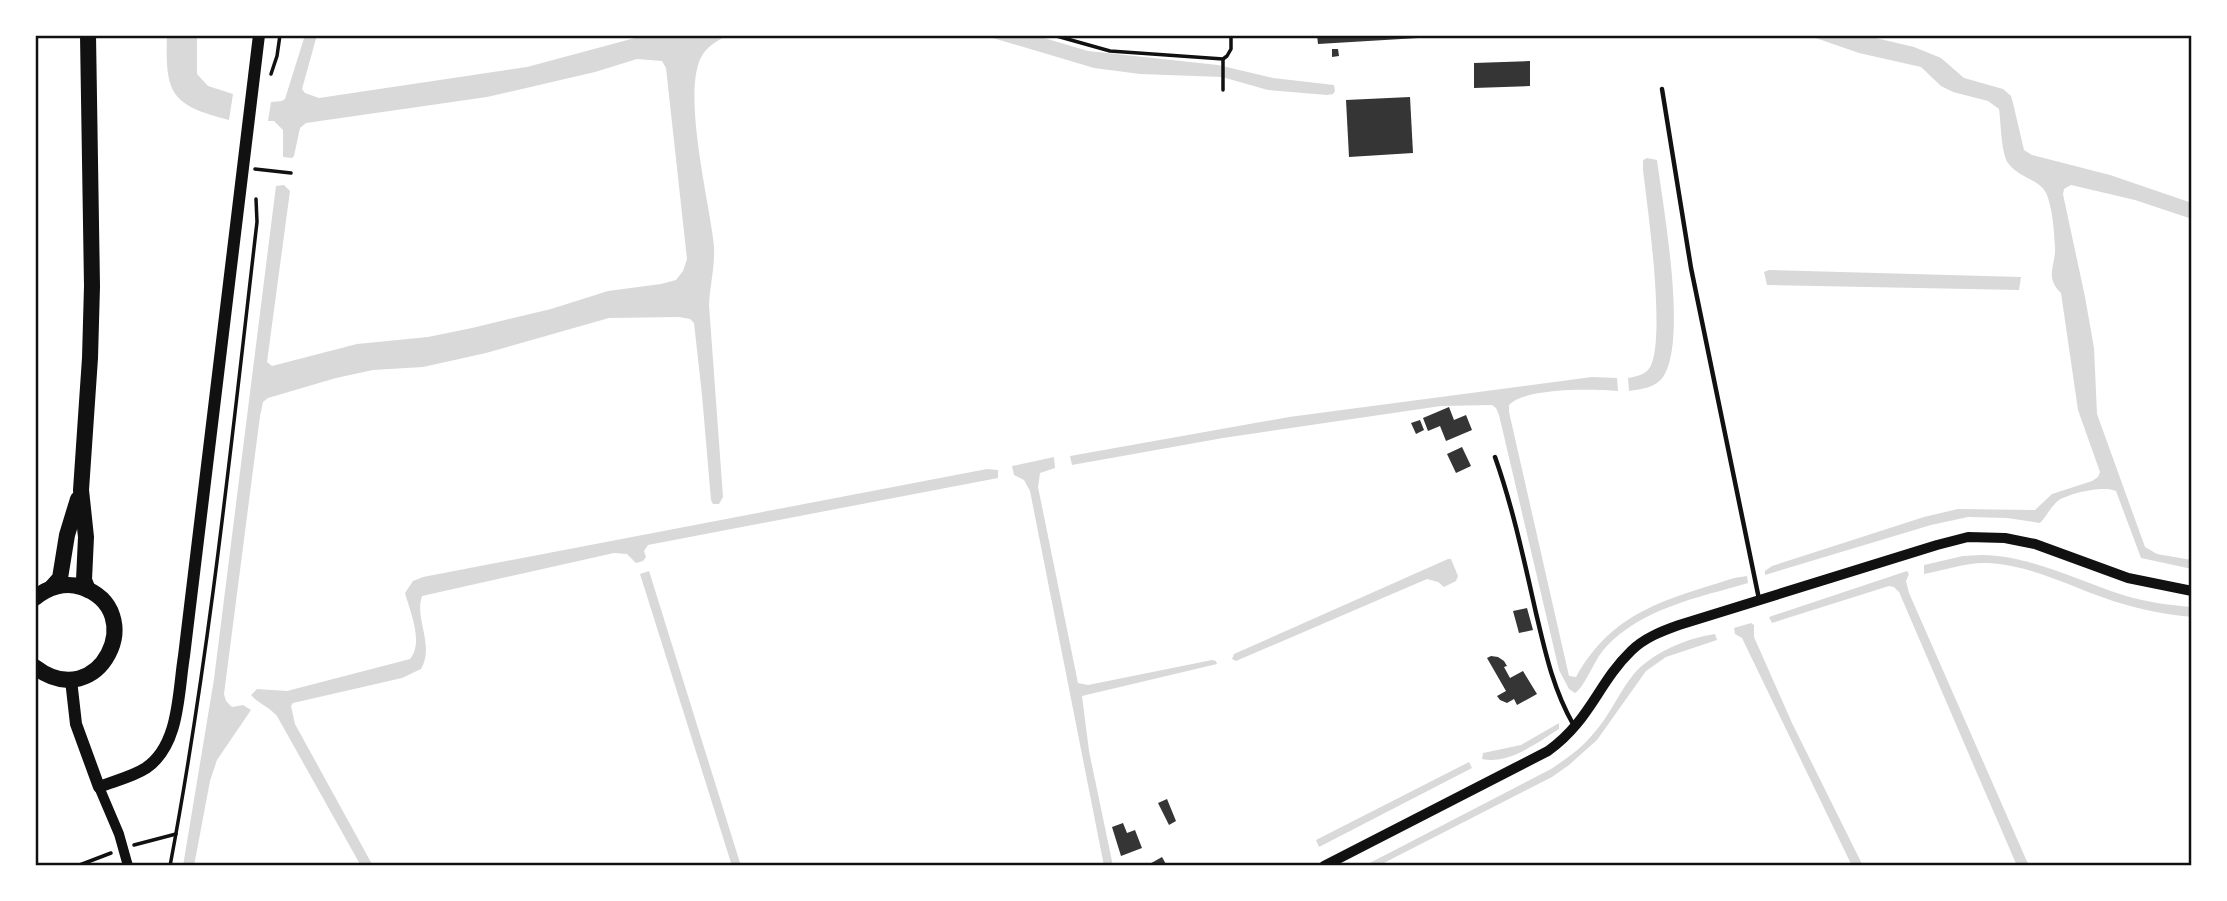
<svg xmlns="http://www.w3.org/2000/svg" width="2227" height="901" viewBox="0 0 2227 901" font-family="Manrope,sans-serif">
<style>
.water{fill:#d9d9d9}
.building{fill:#353535}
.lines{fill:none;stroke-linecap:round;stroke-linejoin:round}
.path{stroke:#111;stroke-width:3.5}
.service{stroke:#111;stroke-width:4.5}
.tertiary{stroke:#111;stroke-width:10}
.secondary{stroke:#111;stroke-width:12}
.trunk{stroke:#111;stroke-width:16}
.neatline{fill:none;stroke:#111;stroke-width:2.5}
</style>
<rect width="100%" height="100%" fill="#fff"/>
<g class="water">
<path d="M167,35H197V74L208,86L233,94L229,120C171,105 165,94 167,35Z"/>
<path d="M305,35H317L302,89L305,93L319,98L527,67L646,35H728C719,40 709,45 703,54C680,88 710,204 714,246C715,267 710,285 709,305L723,497L719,504H713L711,500L702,395L694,323L690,319L679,317L609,318L486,353L423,367L373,370L336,378L268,398L263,402L260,416L224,694L226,701L232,707L243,705L251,710L217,760L210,781L194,866H183L214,679L276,186L284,185L290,191L267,362L272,366L357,344L428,337L472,328L551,309L608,291L661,284L676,280L683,271L687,259L666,68L662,61L637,59L595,72L487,97L306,123L300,128L294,156L292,158L283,157V130L274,121H268L271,102L282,101L285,99Z"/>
<polygon points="983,35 1034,35 1088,51 1218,65 1273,78 1334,85 1335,91 1333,94 1327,95 1268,90 1222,77 1140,74 1094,68"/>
<path d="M1807,35H1863L1914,47L1941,58L1964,78L2003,89L2011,96L2013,103L2024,150L2032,155L2110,175L2192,203V219L2135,200L2071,185L2064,189L2063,194L2085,297L2094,348L2097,414L2145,547L2157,554L2192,560V569L2141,558L2116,491C2104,485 2070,493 2059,500C2051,506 2047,516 2040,523L2007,518L1968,517L1931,525L1765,575V571L1772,566L1924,517L1958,509L2035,510L2052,494L2092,481L2098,477L2100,472L2078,410L2061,293C2044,277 2056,265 2055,247C2054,232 2053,213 2048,198C2043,179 2019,179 2008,163C2001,153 2001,123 1999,109L1988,101L1953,92L1941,86L1921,67L1859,53Z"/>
<path d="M1647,158L1657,160C1663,206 1688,341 1663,377C1655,388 1642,389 1629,391L1628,378C1635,377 1643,375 1648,370C1668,349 1647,203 1643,170V160Z"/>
<polygon points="1769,270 2021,277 2019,290 1767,285 1764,272"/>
<path d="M1592,377L1617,378L1618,391C1593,389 1527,387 1509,405V412L1569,676L1576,677C1614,610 1666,600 1734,578L1747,576L1748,583C1697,598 1642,608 1605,648C1594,660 1585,687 1575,693L1569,689L1559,670L1499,415L1496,408L1492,405L1441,406L1223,438L1072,465L1070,456L1289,417Z"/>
<polygon points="1054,457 1055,468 1040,473 1038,487 1078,683 1088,685 1212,660 1216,661 1217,664 1082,696 1089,751 1113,866 1104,866 1030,491 1024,480 1014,475 1012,466"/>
<path d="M987,469L998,470V478L648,545L644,551L646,557L643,561L636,563L627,554L614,553L422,596C414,619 435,645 421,669L402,678L293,703L291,706L295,724L373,866H361L277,716C269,707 259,704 251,695L257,689L287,691L410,659C424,642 410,612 405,593L413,581L423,577Z"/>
<path d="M1982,555C2032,556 2076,580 2123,595C2145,602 2169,605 2192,607V617C2161,614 2131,608 2102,597C2066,584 2028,565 1988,563C1967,562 1945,570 1924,574V565L1963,556Z"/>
<polygon points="1448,559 1451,559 1458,576 1456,581 1444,587 1438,582 1427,579 1236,661 1232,659 1234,654"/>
<polygon points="649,571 741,866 732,866 640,574"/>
<polygon points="1907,571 1909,574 1906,581 1909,593 2029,866 2017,866 1899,592 1894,587 1889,586 1772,623 1769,617"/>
<polygon points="1751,623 1754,625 1754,637 1792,723 1863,866 1852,866 1742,638 1735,634 1734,628"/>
<path d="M1715,634L1717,640L1666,657L1646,671L1597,740L1569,765L1552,777L1378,866H1364L1551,769C1566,759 1581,749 1593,734C1609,717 1618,694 1633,675C1651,653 1687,638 1715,634Z"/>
<path d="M1559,723V729C1538,742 1509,765 1482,759L1483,753L1521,745Z"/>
<polygon points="1469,762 1472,768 1319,847 1316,840"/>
</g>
<g class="building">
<polygon points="1317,35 1418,35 1418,38 1318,44"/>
<polygon points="1332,49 1338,49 1339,56 1332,57"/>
<polygon points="1530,61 1530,86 1474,88 1474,63"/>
<polygon points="1410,97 1413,153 1349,157 1346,100"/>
<polygon points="1449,407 1454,420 1466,415 1472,430 1446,441 1440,426 1428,431 1423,418"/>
<polygon points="1420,420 1424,430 1416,434 1411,423"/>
<polygon points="1462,447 1471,466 1456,473 1447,454"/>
<polygon points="1527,608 1533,630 1519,633 1513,611"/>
<polygon points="1491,656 1498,657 1504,661 1507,666 1504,667 1510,678 1523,671 1537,694 1517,705 1514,699 1507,703 1500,700 1497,696 1506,691 1487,658"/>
<polygon points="1167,799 1176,821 1169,825 1158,803"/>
<polygon points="1123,823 1127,833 1135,830 1142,848 1121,856 1112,827"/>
<polygon points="1162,857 1167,866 1146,866"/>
</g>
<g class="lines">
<g class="path">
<polyline points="1053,35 1110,51 1223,59 1227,56 1231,49 1231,35"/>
<polyline points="271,74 277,56 280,35"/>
<polyline points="1223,90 1223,59"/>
<polyline points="255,169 291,173"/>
<polyline points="134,845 176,834"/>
<polyline points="77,866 111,853"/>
<path d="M170,866C210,653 232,437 257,222L256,199"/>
</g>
<g class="service">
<polyline points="1662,89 1691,268 1759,599"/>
<path d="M1495,457C1513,508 1524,560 1536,613C1545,651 1553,689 1573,724"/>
</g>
<g class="tertiary">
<polyline points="99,787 119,834 128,866"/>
<path d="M1324,866L1548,751C1590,721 1598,683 1631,651C1644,638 1662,631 1679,625L1937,545L1968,537L2005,538L2035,544L2128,578L2192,591"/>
</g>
<path class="secondary" d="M71,680L76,724L99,787C114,781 132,777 146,768C180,745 178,692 184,656L259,35"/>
<g class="trunk">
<polyline points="88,35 92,286 90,358 81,490 86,537 84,580 88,590"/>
<polyline points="52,587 60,578 67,535 78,499"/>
<path d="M35,598C48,587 65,582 81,587C151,610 99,716 35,667"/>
</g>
</g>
<rect width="2227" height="901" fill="none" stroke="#ffffff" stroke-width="74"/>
<rect x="37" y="37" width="2153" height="827" class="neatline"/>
</svg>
